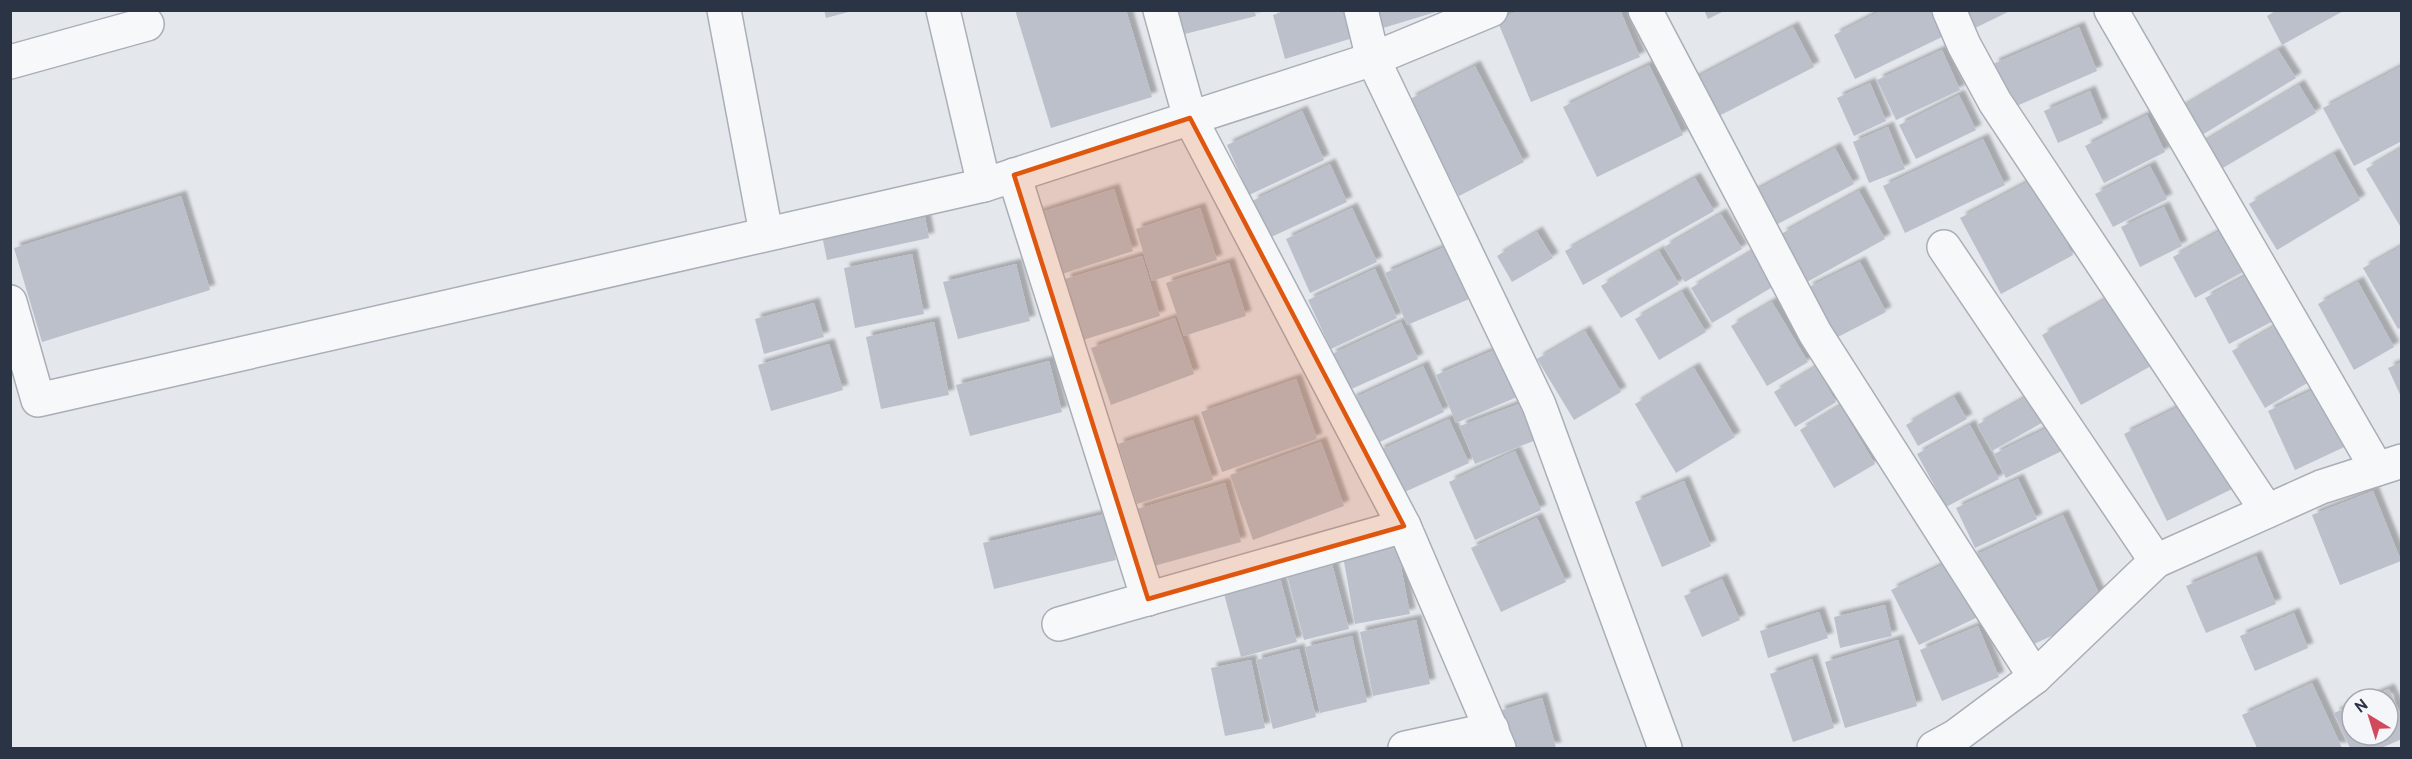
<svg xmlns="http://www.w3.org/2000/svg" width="2412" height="759" viewBox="0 0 2412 759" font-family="Overpass,sans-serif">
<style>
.building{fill:#bbc0ca;filter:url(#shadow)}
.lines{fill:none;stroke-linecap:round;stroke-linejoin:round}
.street-casing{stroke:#a9aeb7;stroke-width:36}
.street{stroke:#f7f8fa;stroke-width:33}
.marked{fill:#df570f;fill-opacity:0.2;stroke:#df570f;stroke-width:4.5;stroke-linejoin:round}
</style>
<defs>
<filter id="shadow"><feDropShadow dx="5.5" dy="-5.5" stdDeviation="1.5" flood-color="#0004"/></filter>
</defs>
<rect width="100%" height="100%" fill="#e4e7ec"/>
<g class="building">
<polygon points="824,10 852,10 852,11 826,18"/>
<polygon points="1015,10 1126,10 1152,97 1051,128"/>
<polygon points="1154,10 1254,10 1256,16 1161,40"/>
<polygon points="1287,10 1351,10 1359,36 1285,59 1273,15"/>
<polygon points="1378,10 1439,10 1439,11 1383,28"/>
<polygon points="1521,10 1620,10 1640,57 1531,102 1497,20"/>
<polygon points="1704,10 1726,10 1708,19"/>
<polygon points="1883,10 1936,10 1948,34 1855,79 1834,35"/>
<polygon points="1964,10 2012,10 1973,29"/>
<polygon points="2277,10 2345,10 2282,45 2267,16"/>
<polygon points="1793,27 1814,67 1711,120 1690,81"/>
<polygon points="2079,27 2097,71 2012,108 1993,64"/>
<polygon points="1942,50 1960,90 1896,120 1877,80"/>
<polygon points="2278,50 2296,78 2187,144 2169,115"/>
<polygon points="1649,65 1683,135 1597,177 1563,107"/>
<polygon points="1475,66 1524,162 1459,196 1410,99"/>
<polygon points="2402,66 2402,141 2354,166 2323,108"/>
<polygon points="1870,83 1886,121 1854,136 1837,98"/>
<polygon points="2299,85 2316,113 2204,179 2187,152"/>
<polygon points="2090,91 2103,123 2058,143 2044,111"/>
<polygon points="1959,95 1976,130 1916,159 1899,125"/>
<polygon points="1302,111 1324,160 1249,195 1227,145"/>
<polygon points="2147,115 2165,152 2104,183 2085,146"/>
<polygon points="1888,127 1905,169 1869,183 1853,142"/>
<polygon points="1983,139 2005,185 1905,233 1883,186"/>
<polygon points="1835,148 1854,184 1770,228 1751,193"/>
<polygon points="2402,148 2402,225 2400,226 2366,169"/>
<polygon points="2334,154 2360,200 2277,250 2249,204"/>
<polygon points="1330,164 1347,202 1269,238 1252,201"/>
<polygon points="2150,166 2167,199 2113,227 2095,194"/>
<polygon points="1695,178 1714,211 1583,285 1565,251"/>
<polygon points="2032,180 2073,255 2001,294 1960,218"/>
<polygon points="1114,189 1133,251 1056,276 1036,214"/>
<polygon points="1859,191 1885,239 1807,282 1781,234"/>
<polygon points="181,196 210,290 42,342 14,248"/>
<polygon points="921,196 929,238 827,260 818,216"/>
<polygon points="2164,207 2182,246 2140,267 2121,227"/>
<polygon points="1200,208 1217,260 1152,281 1136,229"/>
<polygon points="1352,208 1377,262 1310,293 1286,239"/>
<polygon points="1721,214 1742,249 1685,282 1664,247"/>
<polygon points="2229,226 2252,267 2195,298 2173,257"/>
<polygon points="1537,232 1553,258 1512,282 1497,256"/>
<polygon points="1452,244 1474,297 1407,325 1385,273"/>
<polygon points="2402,246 2402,327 2398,329 2363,268"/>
<polygon points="1659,251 1679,284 1621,318 1601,286"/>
<polygon points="1753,251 1774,286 1712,323 1691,288"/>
<polygon points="912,254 924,314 855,328 844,268"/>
<polygon points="1142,256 1160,316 1083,340 1065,279"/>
<polygon points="1860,262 1886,312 1834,339 1807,288"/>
<polygon points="1229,263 1246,316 1184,336 1166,283"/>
<polygon points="1016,264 1030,321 958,339 943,282"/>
<polygon points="1375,269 1397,318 1331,349 1308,300"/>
<polygon points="2255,271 2279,318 2229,344 2205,298"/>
<polygon points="2358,282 2394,347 2354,370 2318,304"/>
<polygon points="2128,287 2167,357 2081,405 2042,335"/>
<polygon points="1682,292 1706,332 1659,360 1635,319"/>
<polygon points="1772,302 1808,362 1767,386 1731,326"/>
<polygon points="814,303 824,337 764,354 755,319"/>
<polygon points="1175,318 1194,374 1111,405 1091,348"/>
<polygon points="2286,320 2319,376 2265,408 2232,351"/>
<polygon points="934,322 949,395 881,409 866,337"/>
<polygon points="1401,322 1418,359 1347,391 1330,355"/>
<polygon points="1585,331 1621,392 1574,420 1537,359"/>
<polygon points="1511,343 1531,391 1456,423 1436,375"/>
<polygon points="829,344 843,390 771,411 758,365"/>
<polygon points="1049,361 1062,412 970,436 956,385"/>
<polygon points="2402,362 2402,399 2388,368"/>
<polygon points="1423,366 1444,412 1371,446 1350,400"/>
<polygon points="1816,367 1836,402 1795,427 1774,392"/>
<polygon points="1694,368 1735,437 1676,473 1635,404"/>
<polygon points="1296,379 1317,439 1222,472 1201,412"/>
<polygon points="2328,383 2355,442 2295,470 2268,411"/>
<polygon points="2046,386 2061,412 1992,451 1977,425"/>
<polygon points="2201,396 2244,483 2167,521 2124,434"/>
<polygon points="1954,397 1967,419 1918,446 1906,425"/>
<polygon points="1532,399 1546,436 1475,464 1460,426"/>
<polygon points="1840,406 1875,464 1834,488 1800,430"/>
<polygon points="1449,419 1469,463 1398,495 1378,451"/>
<polygon points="1193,420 1213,480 1137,504 1118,444"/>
<polygon points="2060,422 2072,446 2006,478 1994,454"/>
<polygon points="1970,425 1999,479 1946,507 1917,454"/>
<polygon points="1321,442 1344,506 1253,540 1230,475"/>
<polygon points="1515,451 1541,510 1475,540 1449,482"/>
<polygon points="2018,479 2037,519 1975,548 1956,508"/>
<polygon points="1684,481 1711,546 1662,567 1635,502"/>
<polygon points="1225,483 1241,542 1154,566 1137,509"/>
<polygon points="2373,491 2401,561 2340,585 2312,515"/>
<polygon points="1105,514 1116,560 994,589 983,543"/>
<polygon points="2063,515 2107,611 2014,653 1971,557"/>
<polygon points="1537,518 1566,582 1501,612 1471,548"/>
<polygon points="1397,545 1410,614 1355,624 1343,556"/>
<polygon points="2256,556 2276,604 2206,633 2186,586"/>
<polygon points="1331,560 1349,629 1304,640 1286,571"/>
<polygon points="1953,560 1980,616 1919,645 1891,590"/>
<polygon points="1279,574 1297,642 1241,657 1223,590"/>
<polygon points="1722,579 1740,620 1702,637 1684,596"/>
<polygon points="1885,605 1892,636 1840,648 1834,617"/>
<polygon points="1819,612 1828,638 1768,658 1760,631"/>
<polygon points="2294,613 2308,648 2255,671 2240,636"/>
<polygon points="1416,620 1430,684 1373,696 1360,632"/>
<polygon points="1978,626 1999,677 1942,701 1920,650"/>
<polygon points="1352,636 1367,702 1320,713 1305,647"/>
<polygon points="1898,640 1917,706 1845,728 1825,662"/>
<polygon points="1299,649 1316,717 1273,729 1256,660"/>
<polygon points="1812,659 1834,728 1793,742 1770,674"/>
<polygon points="1251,660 1265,728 1225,736 1211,668"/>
<polygon points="2312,683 2342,748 2257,748 2242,715"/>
<polygon points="2389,689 2402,717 2402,739 2381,748 2350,748 2334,713 2352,705 2352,735 2388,735 2388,699 2365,699"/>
<polygon points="1542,698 1556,748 1510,748 1499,711"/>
</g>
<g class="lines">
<defs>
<g id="street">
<polyline points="724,10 766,233"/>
<polyline points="943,10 984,185"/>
<polyline points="1160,10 1190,118 1404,526 1499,748"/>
<polyline points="1361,10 1373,59 1539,405 1665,748"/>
<polyline points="1645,10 1815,333 2035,677"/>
<polyline points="1949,10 1964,45 1995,102 2267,511"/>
<polyline points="2111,10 2377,469"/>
<polyline points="10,62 147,24"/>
<polyline points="1014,175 1148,599"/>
<polyline points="1944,247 2156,561"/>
<polyline points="10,302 38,400 984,185 1373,59 1491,10"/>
<polyline points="1059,624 1404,526"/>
<polyline points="1405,748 1492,729"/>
<polyline points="1934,748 1956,736 2035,677 2156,561 2321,487 2402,461"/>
</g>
</defs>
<use href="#street" class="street-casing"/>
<use href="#street" class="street"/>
</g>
<path class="marked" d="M1190,118L1404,526L1148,599L1014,175Z"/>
<rect width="2412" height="759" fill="none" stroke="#2b3445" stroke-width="24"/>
<g transform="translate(2370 717) rotate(322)"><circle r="28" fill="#f4f6f9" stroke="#a4a8b1" stroke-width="1.5"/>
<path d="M0-4.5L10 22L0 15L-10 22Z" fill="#d1495b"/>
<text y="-9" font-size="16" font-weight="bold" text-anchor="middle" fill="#2b3445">N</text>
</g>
</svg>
